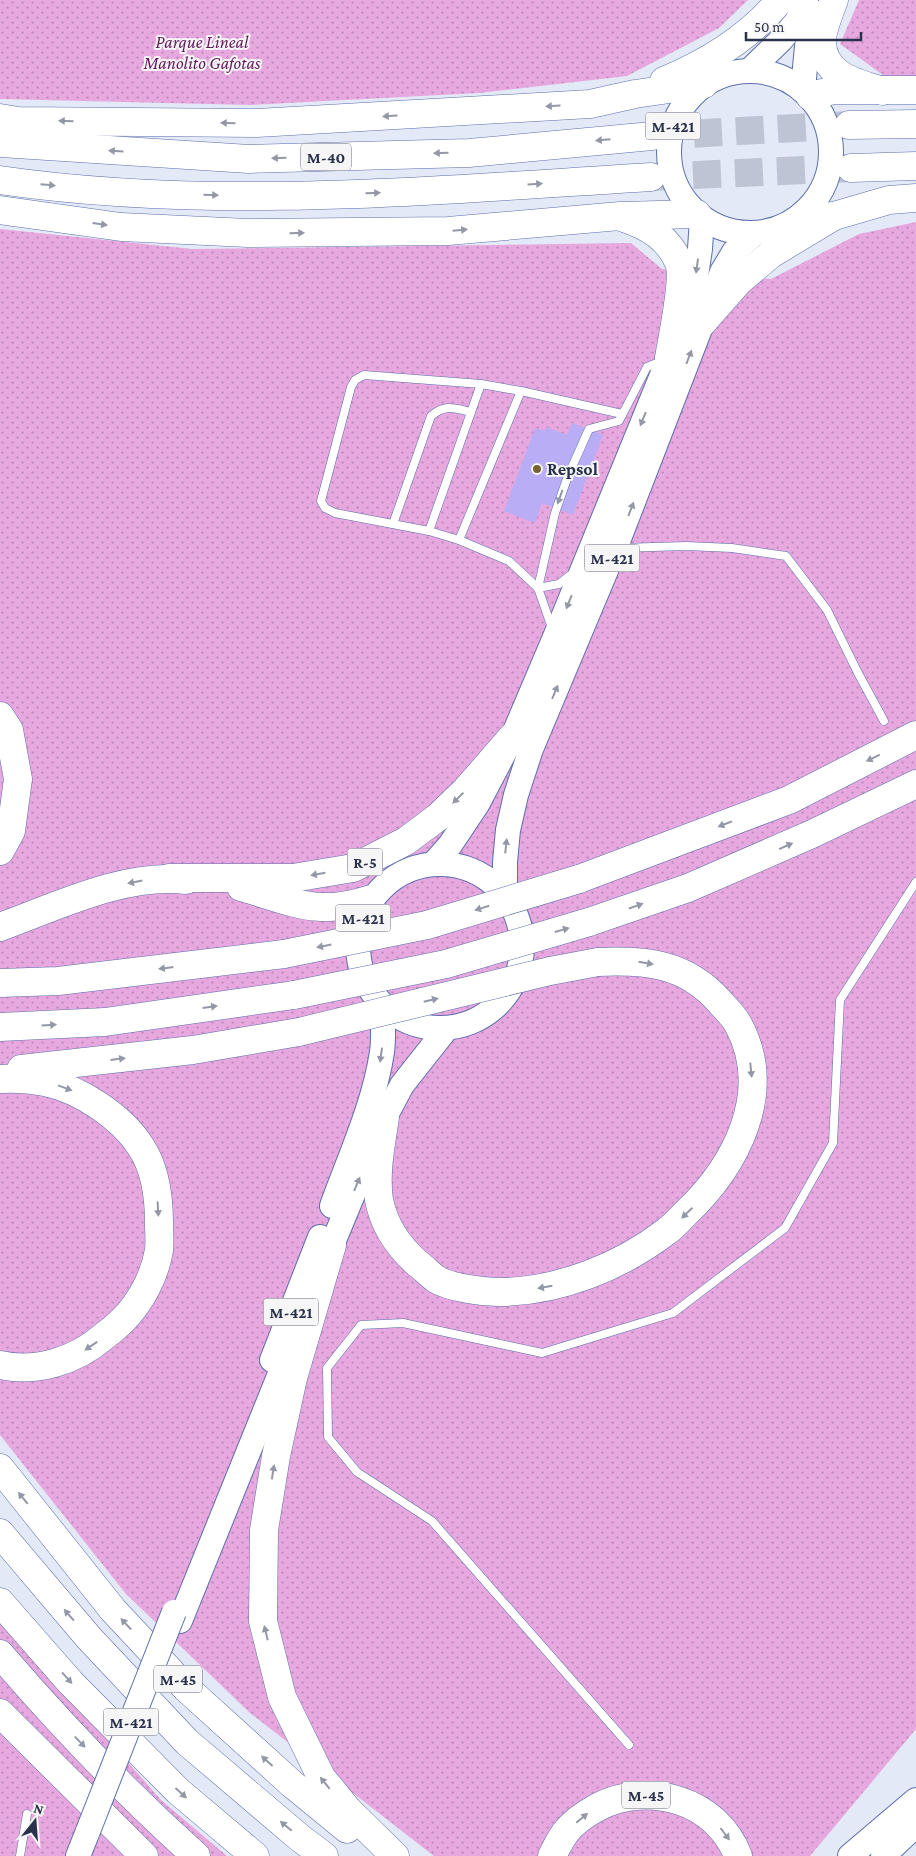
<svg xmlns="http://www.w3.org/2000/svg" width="916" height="1856" viewBox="0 0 916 1856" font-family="'Crimson Pro',serif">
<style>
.grass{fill:url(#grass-dots)}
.building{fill:#b9aef6}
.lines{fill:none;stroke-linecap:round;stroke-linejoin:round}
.motorway-tunnel{stroke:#bfc4d5;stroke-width:28;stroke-dasharray:28 14;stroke-linecap:butt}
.service-casing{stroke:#5c6ead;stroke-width:9}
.primary-casing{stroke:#5c6ead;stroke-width:26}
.motorway-casing{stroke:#5c6ead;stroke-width:29}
.service{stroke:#fff;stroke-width:8}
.primary{stroke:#fff;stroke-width:24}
.motorway{stroke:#fff;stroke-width:28}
.primary-bridge-casing{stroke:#5c6ead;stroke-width:26;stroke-linecap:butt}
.motorway-bridge-casing{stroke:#5c6ead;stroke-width:29;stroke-linecap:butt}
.primary-bridge{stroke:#fff;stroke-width:24}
.motorway-bridge{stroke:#fff;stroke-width:28}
.oneway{fill:#9498a6}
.poi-dot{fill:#756331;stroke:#f6f6f6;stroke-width:2}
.labels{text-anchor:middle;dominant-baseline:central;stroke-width:4;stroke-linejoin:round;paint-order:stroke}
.shield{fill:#f6f6f6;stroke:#666c7f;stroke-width:1}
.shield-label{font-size:16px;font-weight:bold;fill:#29314c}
.park-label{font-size:18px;font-style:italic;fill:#63195e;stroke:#f6f6f6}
.poi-label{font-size:18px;font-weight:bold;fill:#29314c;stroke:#f6f6f6;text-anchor:start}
</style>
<defs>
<pattern id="grass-dots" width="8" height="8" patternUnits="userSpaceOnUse" patternTransform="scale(1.25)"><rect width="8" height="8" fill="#e7a8df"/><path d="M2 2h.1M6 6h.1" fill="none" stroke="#bb89b7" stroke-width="1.8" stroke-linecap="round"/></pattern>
</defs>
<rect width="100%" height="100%" fill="#e4e9f7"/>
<g class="grass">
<polygon points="0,0 748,0 719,28 627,76 479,93 250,105 0,99"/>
<polygon points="859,0 916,0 916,77 887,78 840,44"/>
<polygon points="916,222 916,1729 810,1856 434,1856 250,1713 126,1594 0,1435 0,229 192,249 631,243 662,269 771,279 859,234"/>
<polygon points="0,1616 161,1800 227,1856 0,1856"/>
</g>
<polygon class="building" points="572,423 603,435 573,515 542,503 535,523 504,511 535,428 545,431 546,427 567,435"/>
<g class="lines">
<g class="motorway-tunnel">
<polyline points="652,136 849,125"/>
<polyline points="651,177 851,168"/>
</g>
<defs>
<g id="service">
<path d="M393,524L431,416C445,404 454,408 471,412"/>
<polyline points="429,531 481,384"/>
<polyline points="459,540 521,391"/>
<polyline points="620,548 686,546 732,548 786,556 827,610 858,673 884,721"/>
<polyline points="538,588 555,513 568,476 589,429 619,421 647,367 662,361"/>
<polyline points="538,588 559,584 572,574"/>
<polyline points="552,628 538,588 509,561 459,540 429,531 335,513 325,508 321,501 351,387 355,380 364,375 481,384 521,391 622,414"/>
<polyline points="629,1745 432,1521 357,1472 328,1437 327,1368 361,1325 403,1323 542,1353 673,1313 785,1228 833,1143 840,1000 916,882"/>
<polyline points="20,1856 27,1814"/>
</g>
<g id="primary">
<polyline points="750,70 781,40 797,21 806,0"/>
<circle cx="750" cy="152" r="81"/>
<polyline points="803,89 807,46 819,13"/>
<polyline points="434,863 450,845 478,803 513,736 555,637 669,358 695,283 700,249 702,218"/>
<circle cx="440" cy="946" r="82"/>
<polyline points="505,895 505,862 508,830 516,795 531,749 615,549 722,272 734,252 754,234"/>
<path d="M332,1206C350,1156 374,1105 382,1052C384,1037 383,1021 382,1006"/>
<polyline points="325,1262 385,1117 402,1085 447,1028"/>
<polyline points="272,1360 320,1237"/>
<polyline points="180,1621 292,1344"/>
<polyline points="78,1856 88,1831"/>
<polyline points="850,1856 916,1800"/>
<polyline points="883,1856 916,1825"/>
</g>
<g id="motorway">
<path d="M834,0C830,11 822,30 822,41C822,76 857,83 883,91"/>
<path d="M664,81C707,63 750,37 780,0"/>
<polyline points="810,96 834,90 916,90"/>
<polyline points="0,118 18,121 257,123 590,104 635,94 704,84"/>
<polyline points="849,125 916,124"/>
<polyline points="0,143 249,159 469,153 652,136"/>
<polyline points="851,168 916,166"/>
<path d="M0,180C215,211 435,190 651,177"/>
<polyline points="0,210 121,227 248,233 448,231 620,216 697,214"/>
<path d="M624,218C648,226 669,238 679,263C685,278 672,340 669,358"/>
<polyline points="815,218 834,216 889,200 916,198"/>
<polyline points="702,323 739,281 771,254 834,216"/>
<polyline points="0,716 9,730 18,779 11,831 0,851"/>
<polyline points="169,878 293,878 353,868 406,841 438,817 466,790 513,736"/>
<polyline points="579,879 789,800 916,735"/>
<path d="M241,887C267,894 295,906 321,907C339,908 355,904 371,899"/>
<polyline points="589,922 688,888 812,834 916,784"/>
<path d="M0,927C58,906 124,873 186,880"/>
<polyline points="0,983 58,981 284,954"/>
<polyline points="0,1027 105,1022 294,995"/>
<polyline points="21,1069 193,1050 299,1032"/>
<path d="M0,1079C15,1078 30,1079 45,1082C80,1089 122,1117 141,1147C155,1168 159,1198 159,1223C159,1232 160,1241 159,1250C155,1275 141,1302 123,1320C117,1326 110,1332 103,1337C75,1361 36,1373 0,1365"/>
<path d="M385,1117C381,1145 375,1172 379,1200C384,1225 399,1247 417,1263C424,1268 430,1275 436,1279C450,1288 485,1292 501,1292C560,1291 620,1267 667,1231C674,1226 679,1220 685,1214C736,1166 775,1092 738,1024C733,1015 726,1009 719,1001C685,963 646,960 598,962"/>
<polyline points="332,1245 293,1378 276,1456 264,1530 263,1621 282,1697 321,1777 348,1810 395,1856"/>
<polyline points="0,1468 113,1610 186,1688 292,1784 347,1829"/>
<polyline points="0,1533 89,1638 187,1742 300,1838 324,1856"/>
<polyline points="0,1602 71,1683 178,1791 255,1856"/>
<path d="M0,1654C61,1725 127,1794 196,1856"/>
<polyline points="0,1713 144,1856"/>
<path d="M552,1856C556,1848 560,1840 565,1833C573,1822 587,1813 598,1807C649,1781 717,1800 738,1856"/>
</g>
</defs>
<use href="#service" class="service-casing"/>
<use href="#primary" class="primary-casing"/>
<use href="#motorway" class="motorway-casing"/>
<use href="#service" class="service"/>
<use href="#primary" class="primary"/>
<use href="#motorway" class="motorway"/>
<defs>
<polyline id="primary-bridge" points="88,1831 174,1612"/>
<g id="motorway-bridge">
<polyline points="284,954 427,925 579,879"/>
<polyline points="294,995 446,964 589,922"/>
<polyline points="299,1032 550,971 598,962"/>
</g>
</defs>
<use href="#primary-bridge" class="primary-bridge-casing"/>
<use href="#motorway-bridge" class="motorway-bridge-casing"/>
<use href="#primary-bridge" class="primary-bridge"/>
<use href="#motorway-bridge" class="motorway-bridge"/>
</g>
<defs><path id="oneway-solid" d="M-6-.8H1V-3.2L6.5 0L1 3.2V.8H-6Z" transform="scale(1.25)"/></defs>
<g class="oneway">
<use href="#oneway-solid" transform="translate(553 106) rotate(177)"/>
<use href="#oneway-solid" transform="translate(390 116) rotate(177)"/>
<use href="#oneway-solid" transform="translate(66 121) rotate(-179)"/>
<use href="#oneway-solid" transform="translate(228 123) rotate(-179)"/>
<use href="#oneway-solid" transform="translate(603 140) rotate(175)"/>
<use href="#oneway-solid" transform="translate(116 151) rotate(-177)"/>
<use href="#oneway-solid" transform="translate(441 153) rotate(178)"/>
<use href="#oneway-solid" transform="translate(279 158) rotate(178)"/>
<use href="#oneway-solid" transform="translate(535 184) rotate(-3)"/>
<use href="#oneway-solid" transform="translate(48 185) rotate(5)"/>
<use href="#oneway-solid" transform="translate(373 193) rotate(-1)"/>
<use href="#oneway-solid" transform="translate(211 195) rotate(1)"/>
<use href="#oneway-solid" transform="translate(100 224) rotate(8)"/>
<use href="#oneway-solid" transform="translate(460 230) rotate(-5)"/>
<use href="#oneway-solid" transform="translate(297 233) rotate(-1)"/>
<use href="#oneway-solid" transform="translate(697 266) rotate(98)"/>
<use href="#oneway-solid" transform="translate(689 357) rotate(-69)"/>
<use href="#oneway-solid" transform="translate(643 419) rotate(112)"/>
<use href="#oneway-solid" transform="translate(560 497) rotate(110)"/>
<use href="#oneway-solid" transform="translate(631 509) rotate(-69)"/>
<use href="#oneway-solid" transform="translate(569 602) rotate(112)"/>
<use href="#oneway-solid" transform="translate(555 692) rotate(-67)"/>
<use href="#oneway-solid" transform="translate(873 758) rotate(154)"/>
<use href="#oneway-solid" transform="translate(458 798) rotate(136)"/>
<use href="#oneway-solid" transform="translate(725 824) rotate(159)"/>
<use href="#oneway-solid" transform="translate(506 846) rotate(-84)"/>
<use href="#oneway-solid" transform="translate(786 846) rotate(-24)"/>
<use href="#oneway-solid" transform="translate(318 874) rotate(170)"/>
<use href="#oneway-solid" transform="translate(135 882) rotate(169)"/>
<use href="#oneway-solid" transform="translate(636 906) rotate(-19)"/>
<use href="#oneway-solid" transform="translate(482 908) rotate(163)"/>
<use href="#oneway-solid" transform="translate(562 930) rotate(-16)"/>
<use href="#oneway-solid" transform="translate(324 946) rotate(169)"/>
<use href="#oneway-solid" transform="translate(646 963) rotate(10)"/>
<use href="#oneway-solid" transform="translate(166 968) rotate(173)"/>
<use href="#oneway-solid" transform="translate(431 1000) rotate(-13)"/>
<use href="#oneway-solid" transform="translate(210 1007) rotate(-8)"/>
<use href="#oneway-solid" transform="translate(49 1025) rotate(-3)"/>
<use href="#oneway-solid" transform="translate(381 1055) rotate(98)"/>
<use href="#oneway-solid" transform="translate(118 1059) rotate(-7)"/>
<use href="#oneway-solid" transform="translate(751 1070) rotate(84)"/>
<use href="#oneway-solid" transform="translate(65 1088) rotate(20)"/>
<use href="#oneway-solid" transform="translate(357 1184) rotate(-67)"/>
<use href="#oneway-solid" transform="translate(158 1209) rotate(87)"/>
<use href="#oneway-solid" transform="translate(687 1213) rotate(136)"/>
<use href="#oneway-solid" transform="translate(545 1287) rotate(170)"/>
<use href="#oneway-solid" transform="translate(91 1346) rotate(146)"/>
<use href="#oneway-solid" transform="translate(273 1472) rotate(-81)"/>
<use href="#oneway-solid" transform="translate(23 1498) rotate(-129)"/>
<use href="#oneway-solid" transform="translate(69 1615) rotate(-131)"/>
<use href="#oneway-solid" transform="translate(126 1624) rotate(-133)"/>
<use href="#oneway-solid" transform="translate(266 1633) rotate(-104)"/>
<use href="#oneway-solid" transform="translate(67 1678) rotate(48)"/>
<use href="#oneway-solid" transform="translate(80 1742) rotate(46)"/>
<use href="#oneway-solid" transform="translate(267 1761) rotate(-138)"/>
<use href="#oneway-solid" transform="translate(325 1783) rotate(-129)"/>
<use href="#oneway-solid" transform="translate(181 1793) rotate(42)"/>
<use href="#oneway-solid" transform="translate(582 1818) rotate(-40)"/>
<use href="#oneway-solid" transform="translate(286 1826) rotate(-140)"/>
<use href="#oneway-solid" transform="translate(725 1834) rotate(53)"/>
</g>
<circle class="poi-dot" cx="537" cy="469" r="5"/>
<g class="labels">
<g class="shield">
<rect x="645.5" y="112.5" width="55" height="27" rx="4"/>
<rect x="301" y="143.5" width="50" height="27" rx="4"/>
<rect x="584.5" y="544.5" width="55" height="27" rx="4"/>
<rect x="347.5" y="848.5" width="35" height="27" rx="4"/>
<rect x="335.5" y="904.5" width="55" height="27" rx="4"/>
<rect x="263.5" y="1298.5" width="55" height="27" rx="4"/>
<rect x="154" y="1665.5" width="48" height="27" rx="4"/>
<rect x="103.5" y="1708.5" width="55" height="27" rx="4"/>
<rect x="622" y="1781.5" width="48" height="27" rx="4"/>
</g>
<g class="shield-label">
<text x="673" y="126">M-421</text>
<text x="326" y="157">M-40</text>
<text x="612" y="558">M-421</text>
<text x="365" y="862">R-5</text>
<text x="363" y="918">M-421</text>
<text x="291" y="1312">M-421</text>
<text x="178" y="1679">M-45</text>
<text x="131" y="1722">M-421</text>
<text x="646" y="1795">M-45</text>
</g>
<g class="park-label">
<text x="202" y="42">Parque Lineal<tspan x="202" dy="21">Manolito Gafotas</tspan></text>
</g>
<g class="poi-label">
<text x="547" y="469">Repsol</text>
</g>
</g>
<g transform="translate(35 1821) rotate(17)" stroke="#f6f6f6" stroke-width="4" paint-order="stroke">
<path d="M0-4L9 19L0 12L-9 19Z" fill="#29314c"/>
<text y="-8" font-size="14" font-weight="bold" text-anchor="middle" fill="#29314c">N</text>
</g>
<path d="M746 32v8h115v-8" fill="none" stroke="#29314c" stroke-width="2.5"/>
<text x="754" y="32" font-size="15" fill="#29314c" stroke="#f6f6f6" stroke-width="4" paint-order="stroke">50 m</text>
</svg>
